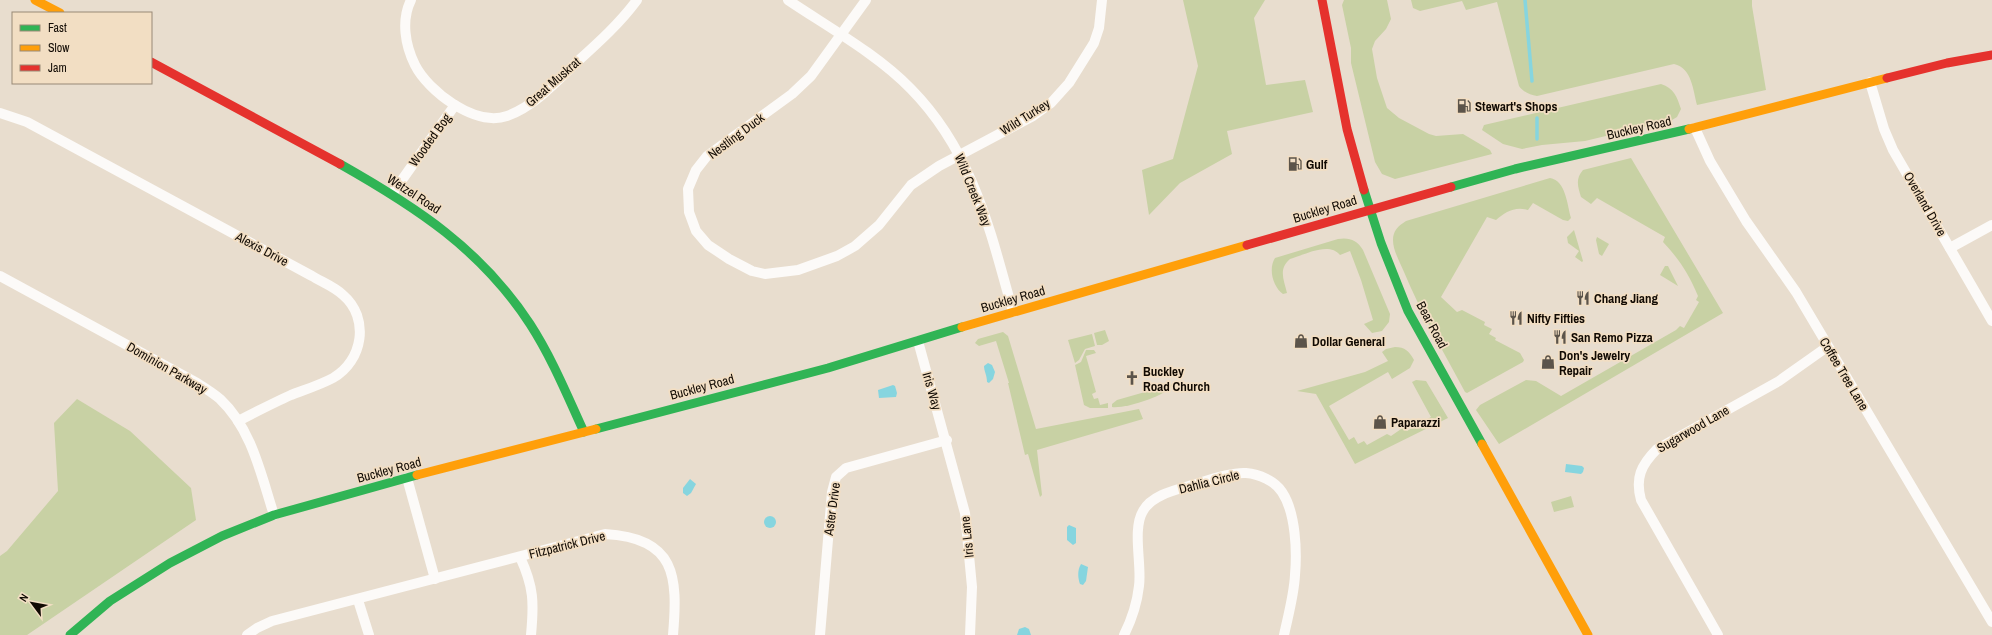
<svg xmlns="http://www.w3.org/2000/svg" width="1992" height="635" viewBox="0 0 1992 635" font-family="'Archivo Narrow',sans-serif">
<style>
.green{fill:#c8d1a4}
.water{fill:#86d5df}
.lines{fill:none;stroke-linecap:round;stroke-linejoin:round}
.stream{stroke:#86d5df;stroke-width:3.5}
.street{stroke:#fcfaf8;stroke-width:10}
.fast{stroke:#30b455;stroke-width:9}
.slow{stroke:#ff9f0a;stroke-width:9}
.jam{stroke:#e5322d;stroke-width:9}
.labels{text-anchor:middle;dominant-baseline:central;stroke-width:3.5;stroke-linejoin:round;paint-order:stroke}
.street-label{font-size:13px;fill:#110a03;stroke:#f2dec3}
.poi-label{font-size:13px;font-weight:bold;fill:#110a03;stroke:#f2dec3;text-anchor:start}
</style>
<rect width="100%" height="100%" fill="#e8ddce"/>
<g class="green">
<polygon points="1183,0 1265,0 1254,18 1266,85 1305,80 1313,112 1227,131 1232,154 1180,183 1149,215 1142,170 1173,159 1198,66"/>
<polygon points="1344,0 1387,0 1391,19 1386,29 1375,41 1372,49 1377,78 1387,108 1399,118 1429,134 1436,136 1463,134 1490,150 1492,154 1395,179 1382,174 1375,162 1351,63 1351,48 1342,5"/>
<path d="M1411,0H1752V6L1766,90L1697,105C1693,90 1692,68 1674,64L1537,96C1530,95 1523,92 1519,86L1497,2L1466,10L1462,1L1420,11L1413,8Z"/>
<path d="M1661,84C1674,88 1677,97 1681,109L1677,117L1672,120L1585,141L1542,145L1522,149L1503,144L1482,130L1484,125Z"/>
<path d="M1631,158L1723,313L1499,444L1476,410L1480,405L1526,380L1536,381L1561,396L1676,330L1680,326L1684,328L1699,302L1696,300L1698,296C1689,274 1679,259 1663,242L1665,237L1597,198L1591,204L1581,197C1578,187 1575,179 1583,170Z"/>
<path d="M1550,178C1566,181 1567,204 1571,218L1568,221L1563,220L1533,203L1528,210C1515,206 1505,212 1496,220L1487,217L1441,297L1457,312L1462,310L1485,322L1484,325L1492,329L1489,334L1496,338L1495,340L1520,353L1524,360L1523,362L1467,393L1465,392C1444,353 1421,313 1404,272C1400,262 1393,251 1393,240C1393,231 1398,226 1406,221Z"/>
<polygon points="1574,230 1583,261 1582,262 1575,257 1579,251 1568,243 1567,237"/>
<polygon points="1597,237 1609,244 1602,256 1599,254 1596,240"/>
<path d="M1338,239C1349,237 1357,240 1363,250L1390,314L1389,322L1382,331L1372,333L1364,324L1373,320L1361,280L1350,251L1340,255C1329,241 1304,255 1290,259C1278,269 1284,280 1287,293L1283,294C1273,287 1268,269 1275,258Z"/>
<polygon points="1665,266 1668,266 1678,286 1660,275"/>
<polygon points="1105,330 1109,341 1102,345 1097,345 1094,333"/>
<polygon points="1003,332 1008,336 1036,429 1139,409 1143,419 1037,450 1042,495 1040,497 1028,454 1025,455 1008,383 1009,383 996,341 979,346 975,343 978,339"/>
<polygon points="1092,334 1095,346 1085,349 1079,360 1075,363 1068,340"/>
<path d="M1395,347C1405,347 1409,351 1414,360L1410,368L1392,379L1388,372L1329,406L1349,440L1354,437L1358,444L1364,441L1367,445L1387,434L1391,436L1404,427L1407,431L1431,417L1412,382L1416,380L1426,381L1448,418L1355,464L1316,394L1297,391L1365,372L1388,361L1382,352L1386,349Z"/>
<polygon points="1086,350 1094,350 1096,353 1086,356 1096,392 1092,394 1094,399 1098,398 1100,405 1108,403 1108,408 1090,408 1084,405 1075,365 1081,362"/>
<path d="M1173,384C1168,396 1124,409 1112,407V404L1117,400Z"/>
<polygon points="77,399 130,431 191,488 196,520 27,635 0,635 0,556 7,551 58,491 54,423"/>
<polygon points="1571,496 1574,507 1554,512 1551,502"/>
</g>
<g class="water">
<path d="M988,363L992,365L995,372L993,379L989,383L987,382C987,375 984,371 984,366Z"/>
<polygon points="893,385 895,386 897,393 896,397 879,398 878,390"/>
<polygon points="1566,464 1582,466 1584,468 1583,472 1581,474 1565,472"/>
<polygon points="690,479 696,484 691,493 687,496 683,493 683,488"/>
<circle cx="770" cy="522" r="6"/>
<polygon points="1069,525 1076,528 1076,543 1073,545 1067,540 1067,527"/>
<path d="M1081,564L1088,567L1086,581L1083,585L1080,584C1078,579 1077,570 1081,564Z"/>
<polygon points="1025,627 1029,629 1031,635 1017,635 1019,629"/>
</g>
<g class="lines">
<g class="stream">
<polyline points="1525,0 1532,81"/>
<polyline points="1537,118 1537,139"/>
</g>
<g class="street">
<path d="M411,0C401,20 405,45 415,65C428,91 475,127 507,116C535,106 557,81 578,61C599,42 620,23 637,0"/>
<path d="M788,0C828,27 877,54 911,89C973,152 990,230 1013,312"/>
<polyline points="866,0 811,76 792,94 707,156 696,170 688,189 689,212 696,231 708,245 729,259 752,271 765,274 798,270 837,256 855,246 879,225 911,185 939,166 1033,116 1051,103 1069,83 1094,43 1099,28 1102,0"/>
<polyline points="1870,82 1884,129 1893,150 1992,321"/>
<path d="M0,113L27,122L312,276C322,282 335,287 343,295C370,318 363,361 333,378C320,385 304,390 291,395C273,403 256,412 238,421"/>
<polyline points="1695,128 1710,161 1746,221 1796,292 1992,622"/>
<polyline points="392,194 455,105"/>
<polyline points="1950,248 1992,225"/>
<path d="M0,276L197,383C205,388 213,393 220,399C252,429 261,475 274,515"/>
<polyline points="918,341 965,513 972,587 970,635"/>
<polyline points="407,478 435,579"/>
<path d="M520,557C534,587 534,603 531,635"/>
<polyline points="358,600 369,635"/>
<path d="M247,635L257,628L272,621L605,534C676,538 678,576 673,635"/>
<polyline points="820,635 832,492 836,477 846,468 947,440"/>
<path d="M1124,635C1132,619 1137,604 1139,586C1142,565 1132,529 1143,511C1153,493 1181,489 1199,483C1211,479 1234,472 1246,473C1259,474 1275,481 1282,492C1296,513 1297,552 1295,575C1294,595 1288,616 1284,635"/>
<path d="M1718,635L1641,500C1635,478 1641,465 1657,449L1779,381L1827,347"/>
</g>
<g class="fast">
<path d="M340,164C416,207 481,249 530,324C552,358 567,395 584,432"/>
<polyline points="1451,187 1515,169 1689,129"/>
<polyline points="1364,190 1381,243 1408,311 1482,444"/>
<polyline points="596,429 828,368 962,327"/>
<polyline points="70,635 110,601 170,563 222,536 274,515 417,475"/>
</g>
<g class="slow">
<polyline points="35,0 60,13"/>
<polyline points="1689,129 1887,78"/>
<polyline points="962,327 1247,245"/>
<polyline points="1482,444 1588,635"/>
<polyline points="417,475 596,429"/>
</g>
<g class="jam">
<polyline points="1322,0 1347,129 1364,190"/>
<polyline points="151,62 340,164"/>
<polyline points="1887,78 1947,63 1992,55"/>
<polyline points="1247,245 1451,187"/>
</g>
</g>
<defs>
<symbol id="fuel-bare" viewBox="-9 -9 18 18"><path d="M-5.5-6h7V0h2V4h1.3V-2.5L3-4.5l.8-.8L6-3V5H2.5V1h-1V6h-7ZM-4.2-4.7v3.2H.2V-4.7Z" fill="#5c544a" stroke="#f2dec3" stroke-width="2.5" paint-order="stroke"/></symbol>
<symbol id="restaurant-bare" viewBox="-9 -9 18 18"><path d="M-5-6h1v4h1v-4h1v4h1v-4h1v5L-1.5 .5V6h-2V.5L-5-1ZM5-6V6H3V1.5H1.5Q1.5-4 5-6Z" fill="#5c544a" stroke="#f2dec3" stroke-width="2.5" paint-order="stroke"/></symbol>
<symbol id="shop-bare" viewBox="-9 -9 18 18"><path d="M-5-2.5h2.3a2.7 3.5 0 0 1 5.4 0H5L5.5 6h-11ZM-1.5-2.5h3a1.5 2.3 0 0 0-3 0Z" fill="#5c544a" stroke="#f2dec3" stroke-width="2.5" paint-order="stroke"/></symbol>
<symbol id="church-bare" viewBox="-9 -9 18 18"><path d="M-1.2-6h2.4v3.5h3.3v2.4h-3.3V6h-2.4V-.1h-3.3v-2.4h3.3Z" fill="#5c544a" stroke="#f2dec3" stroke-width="2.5" paint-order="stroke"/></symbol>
</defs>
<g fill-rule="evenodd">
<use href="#fuel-bare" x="1454" y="96" width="20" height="20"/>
<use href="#fuel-bare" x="1285" y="154" width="20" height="20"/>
<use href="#restaurant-bare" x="1573" y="288" width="20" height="20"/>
<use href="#restaurant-bare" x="1506" y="308" width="20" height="20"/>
<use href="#restaurant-bare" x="1550" y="327" width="20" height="20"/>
<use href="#shop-bare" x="1291" y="331" width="20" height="20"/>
<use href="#shop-bare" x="1538" y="352" width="20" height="20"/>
<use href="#church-bare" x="1122" y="368" width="20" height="20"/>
<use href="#shop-bare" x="1370" y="412" width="20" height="20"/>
</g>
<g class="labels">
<g class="street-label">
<text transform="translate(553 82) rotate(-41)">Great Muskrat</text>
<text transform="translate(1025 117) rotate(-32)">Wild Turkey</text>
<text transform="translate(1639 128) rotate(-13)">Buckley Road</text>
<text transform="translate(736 136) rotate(-37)">Nestling Duck</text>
<text transform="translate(430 140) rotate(-54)">Wooded Bog</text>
<text transform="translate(973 190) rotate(68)">Wild Creek Way</text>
<text transform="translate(414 194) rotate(33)">Wetzel Road</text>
<text transform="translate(1925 204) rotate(60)">Overland Drive</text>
<text transform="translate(1325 209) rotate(-17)">Buckley Road</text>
<text transform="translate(262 249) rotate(28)">Alexis Drive</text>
<text transform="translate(1013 299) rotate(-16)">Buckley Road</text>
<text transform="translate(1432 325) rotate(62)">Bear Road</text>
<text transform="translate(167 368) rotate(30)">Dominion Parkway</text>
<text transform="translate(1844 374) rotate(59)">Coffee Tree Lane</text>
<text transform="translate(702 387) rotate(-15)">Buckley Road</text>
<text transform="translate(932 391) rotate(74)">Iris Way</text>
<text transform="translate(1693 429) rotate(-30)">Sugarwood Lane</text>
<text transform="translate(389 470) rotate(-15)">Buckley Road</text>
<text transform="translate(1209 482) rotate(-14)">Dahlia Circle</text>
<text transform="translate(832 509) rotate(-82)">Aster Drive</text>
<text transform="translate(967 537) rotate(-96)">Iris Lane</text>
<text transform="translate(567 545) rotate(-14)">Fitzpatrick Drive</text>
</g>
<g class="poi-label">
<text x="1475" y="106">Stewart's Shops</text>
<text x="1306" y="164">Gulf</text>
<text x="1594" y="298">Chang Jiang</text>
<text x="1527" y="318">Nifty Fifties</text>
<text x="1571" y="337">San Remo Pizza</text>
<text x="1312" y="341">Dollar General</text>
<text x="1559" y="355">Don's Jewelry<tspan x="1559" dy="15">Repair</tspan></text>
<text x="1143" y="371">Buckley<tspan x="1143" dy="15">Road Church</tspan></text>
<text x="1391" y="422">Paparazzi</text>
</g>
</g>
<rect x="12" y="12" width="140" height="72" fill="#f2dec3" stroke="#988976"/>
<rect x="20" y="25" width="20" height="6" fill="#30b455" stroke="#988976"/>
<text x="48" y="32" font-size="12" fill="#110a03">Fast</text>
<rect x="20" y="45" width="20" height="6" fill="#ff9f0a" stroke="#988976"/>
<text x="48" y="52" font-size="12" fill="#110a03">Slow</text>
<rect x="20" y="65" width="20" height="6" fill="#e5322d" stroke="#988976"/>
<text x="48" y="72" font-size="12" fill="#110a03">Jam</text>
<g transform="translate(32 603) rotate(302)" stroke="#f2dec3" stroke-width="3" paint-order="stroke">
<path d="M0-3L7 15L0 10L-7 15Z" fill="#110a03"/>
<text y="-6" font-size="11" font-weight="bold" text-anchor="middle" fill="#110a03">N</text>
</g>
</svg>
